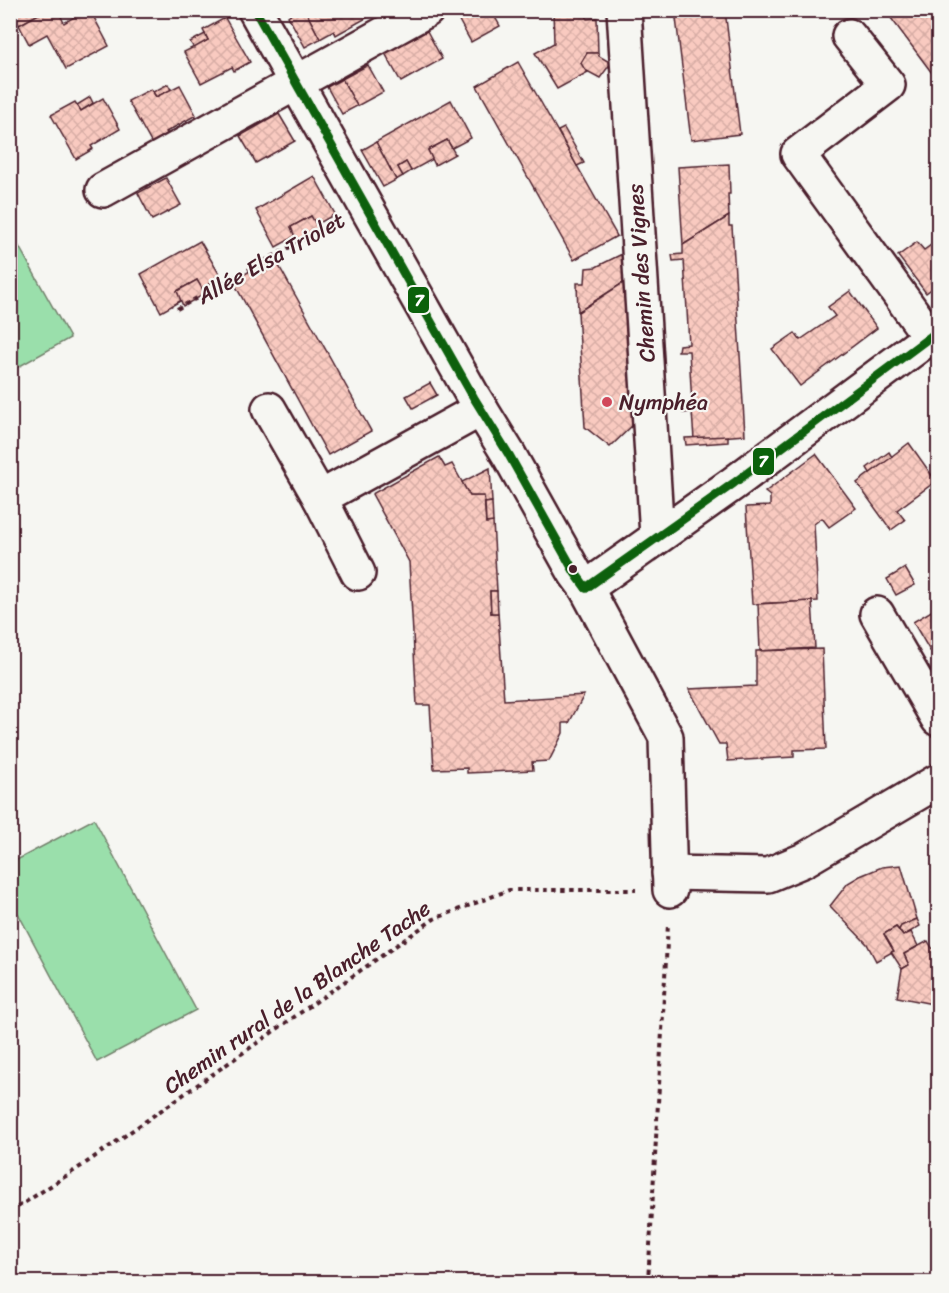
<svg xmlns="http://www.w3.org/2000/svg" width="949" height="1293" viewBox="0 0 949 1293" font-family="Sriracha,sans-serif">
<style>
.grass{fill:#9adfab;stroke:#727f6b;stroke-width:1.5}
.building{fill:url(#building-cross-hatch);stroke:#4a1f2b;stroke-width:1.5}
.lines{fill:none;stroke-linecap:round;stroke-linejoin:round}
.minor-casing{stroke:#4a1f2b;stroke-width:38}
.path{stroke:#4a1f2b;stroke-width:4;stroke-dasharray:4.5 4.5;stroke-linecap:butt}
.minor{stroke:#f6f6f2;stroke-width:33}
.bus-1-casing{stroke:#f6f6f2;stroke-width:14}
.bus-1{stroke:#0b610b;stroke-width:9}
.poi-dot{fill:#d1495b;stroke:#f6f6f2;stroke-width:2}
.bus-dot{fill:#4a1f2b;stroke:#f6f6f2;stroke-width:2}
.labels{text-anchor:middle;dominant-baseline:central;stroke-width:4.5;stroke-linejoin:round;paint-order:stroke}
.street-label{font-size:22px;fill:#4a1f2b;stroke:#f6f6f2}
.poi-label{font-size:22px;fill:#4a1f2b;stroke:#f6f6f2;text-anchor:start}
.line-badge{stroke:#f6f6f2;stroke-width:2}
.badge-label{font-size:16px;text-anchor:middle;font-weight:bold;fill:#fff}
</style>
<defs>
<pattern id="building-cross-hatch" width="8" height="8" patternUnits="userSpaceOnUse" patternTransform="scale(1.5)"><rect width="8" height="8" fill="#f9cac0"/><path d="M0 0l8 8M0 8l8-8" fill="none" stroke="#d7ada5"/></pattern>
</defs>
<rect width="100%" height="100%" fill="#f6f6f2"/>
<filter id="ink" filterUnits="userSpaceOnUse"><feTurbulence type="fractalNoise" baseFrequency=".0167" numOctaves="2"/><feDisplacementMap in="SourceGraphic" scale="12" xChannelSelector="R" yChannelSelector="G"/><feConvolveMatrix kernelMatrix="1 2 1 2 8 2 1 2 1" color-interpolation-filters="sRGB"/></filter>
<g filter="url(#ink)">
<g class="grass">
<polygon points="11,232 70,338 11,371 10,371"/>
<polygon points="94,819 196,1010 97,1062 11,900 11,863"/>
</g>
<g class="building">
<polygon points="11,10 46,10 19,25"/>
<polygon points="46,10 58,10 64,23 86,10 90,10 109,46 66,69 47,34 29,44 19,25"/>
<polygon points="305,10 369,10 365,13 368,17 336,35 334,31 320,39"/>
<polygon points="305,10 320,39 305,47 288,16 297,10"/>
<polygon points="463,10 491,10 500,26 471,42 456,15"/>
<polygon points="553,10 586,10 587,19 597,18 598,53 587,53 581,63 588,72 557,89 535,53 554,43"/>
<polygon points="675,10 725,10 740,134 691,140"/>
<polygon points="885,10 930,10 938,23 938,74 935,77"/>
<polygon points="225,18 250,62 234,71 232,67 201,83 184,52 208,40 203,30"/>
<polygon points="427,31 442,59 401,82 385,53"/>
<polygon points="205,34 208,40 194,48 190,42"/>
<polygon points="587,53 598,53 599,56 611,63 600,78 585,70 581,63"/>
<polygon points="518,62 617,236 574,260 477,86"/>
<polygon points="368,65 383,92 357,106 342,79"/>
<polygon points="342,79 357,106 342,114 327,87"/>
<polygon points="168,84 171,90 156,97 153,92"/>
<polygon points="180,85 196,115 166,132 169,135 152,144 128,101 151,89 156,97"/>
<polygon points="90,97 93,103 81,111 77,105"/>
<polygon points="103,98 120,129 91,146 93,149 76,159 51,115 75,102 81,111"/>
<polygon points="451,100 471,138 452,148 447,140 428,150 433,159 411,171 406,162 398,167 403,176 396,180 376,142"/>
<polygon points="279,114 295,141 256,163 240,136"/>
<polygon points="564,128 584,163 577,166 558,131"/>
<polygon points="447,140 455,154 435,165 428,150"/>
<polygon points="376,142 396,180 383,187 362,150"/>
<polygon points="406,162 411,171 403,176 398,167"/>
<polygon points="729,164 730,194 728,194 729,216 683,245 678,167"/>
<polygon points="314,176 335,214 316,225 311,216 291,227 296,236 276,247 256,210"/>
<polygon points="166,178 181,205 152,220 138,193"/>
<polygon points="311,216 319,230 297,242 291,227"/>
<polygon points="729,216 729,226 732,226 745,435 694,439 692,412 683,413 682,405 692,405 689,351 678,351 679,345 689,344 684,260 673,261 672,255 683,254 683,245"/>
<polygon points="938,240 938,284 926,293 898,256 917,242 924,250"/>
<polygon points="200,241 221,277 202,289 197,280 177,291 182,300 161,312 141,274"/>
<polygon points="624,253 626,281 578,312 577,283 585,283 586,268 596,267"/>
<polygon points="274,257 371,431 328,455 233,281"/>
<polygon points="197,280 205,294 183,306 177,291"/>
<polygon points="626,281 634,424 610,447 585,427 578,312"/>
<polygon points="850,291 877,328 800,386 772,349 795,333 800,340 835,316 828,307"/>
<polygon points="430,383 437,395 413,408 406,396"/>
<polygon points="728,436 728,442 686,445 685,438"/>
<polygon points="909,443 936,481 897,510 905,520 891,530 857,483"/>
<polygon points="889,452 892,457 870,473 867,468"/>
<polygon points="816,454 856,508 829,527 822,518 814,524 818,601 752,604 746,507 770,506 770,496 765,492"/>
<polygon points="439,457 445,467 452,464 470,496 484,496 486,523 493,522 497,591 490,591 491,613 498,613 504,700 584,695 569,723 563,723 563,733 549,761 532,762 533,770 467,773 467,768 434,769 430,705 417,705 409,562 372,494"/>
<polygon points="490,468 492,502 485,503 484,496 470,496 462,482"/>
<polygon points="492,502 493,522 486,523 485,503"/>
<polygon points="905,568 915,585 896,595 887,579"/>
<polygon points="490,591 497,591 498,613 491,613"/>
<polygon points="812,601 815,648 760,651 758,604"/>
<polygon points="938,607 938,646 930,651 913,622"/>
<polygon points="822,649 826,749 794,750 794,757 728,761 726,744 719,744 689,689 756,686 756,651"/>
<polygon points="901,865 917,919 901,926 899,930 896,927 884,934 894,951 876,961 867,944 830,906 848,883 860,876 882,867"/>
<polygon points="917,919 920,926 903,936 899,930 901,926"/>
<polygon points="896,927 903,936 911,932 918,946 904,954 909,965 902,969 891,952 894,951 884,934"/>
<polygon points="928,941 932,948 938,950 938,1005 897,997 902,969 909,965 904,954"/>
</g>
<g class="lines">
<defs>
<g id="minor">
<polyline points="255,10 474,398 509,455 575,573 586,588 666,737 670,890"/>
<polyline points="624,10 657,536"/>
<polyline points="849,36 888,85 798,154 930,337"/>
<polyline points="103,190 427,10"/>
<polyline points="269,409 320,498"/>
<polyline points="358,573 320,498 481,409"/>
<polyline points="586,588 734,483 938,331"/>
<polyline points="877,614 938,719"/>
<polyline points="669,873 768,875 804,860 938,781"/>
</g>
</defs>
<use href="#minor" class="minor-casing"/>
<g class="path">
<polyline points="177,309 334,223"/>
<polyline points="10,1212 83,1165 434,919 509,890 636,890"/>
<polyline points="648,1282 668,924"/>
</g>
<use href="#minor" class="minor"/>
<defs>
<g id="bus-1">
<polyline points="255,10 474,398 509,455 575,573 586,588"/>
<polyline points="586,588 734,483 938,331"/>
</g>
</defs>
<use href="#bus-1" class="bus-1-casing"/>
<use href="#bus-1" class="bus-1"/>
</g>
</g>
<circle class="poi-dot" cx="607" cy="402" r="6"/>
<circle class="bus-dot" cx="573" cy="569" r="5"/>
<g class="labels">
<g class="street-label">
<text transform="translate(271 258) rotate(-29)">Allée Elsa Triolet</text>
<text transform="translate(641 273) rotate(-94)">Chemin des Vignes</text>
<text transform="translate(297 997) rotate(-35)">Chemin rural de la Blanche Tache</text>
</g>
<g class="poi-label">
<text x="619" y="402">Nymphéa</text>
</g>
</g>
<g class="line-badge">
<rect x="407" y="286" width="23" height="28" rx="6" fill="#0b610b"/>
<rect x="752" y="447" width="23" height="29" rx="6" fill="#0b610b"/>
</g>
<g class="badge-label">
<text x="419" y="306">7</text>
<text x="763" y="467">7</text>
</g>
<rect width="949" height="1293" fill="none" stroke="#f6f6f2" stroke-width="36"/>
<rect x="18" y="18" width="913" height="1257" fill="none" stroke="#4a1f2b" stroke-width="2" filter="url(#ink)"/>
</svg>
